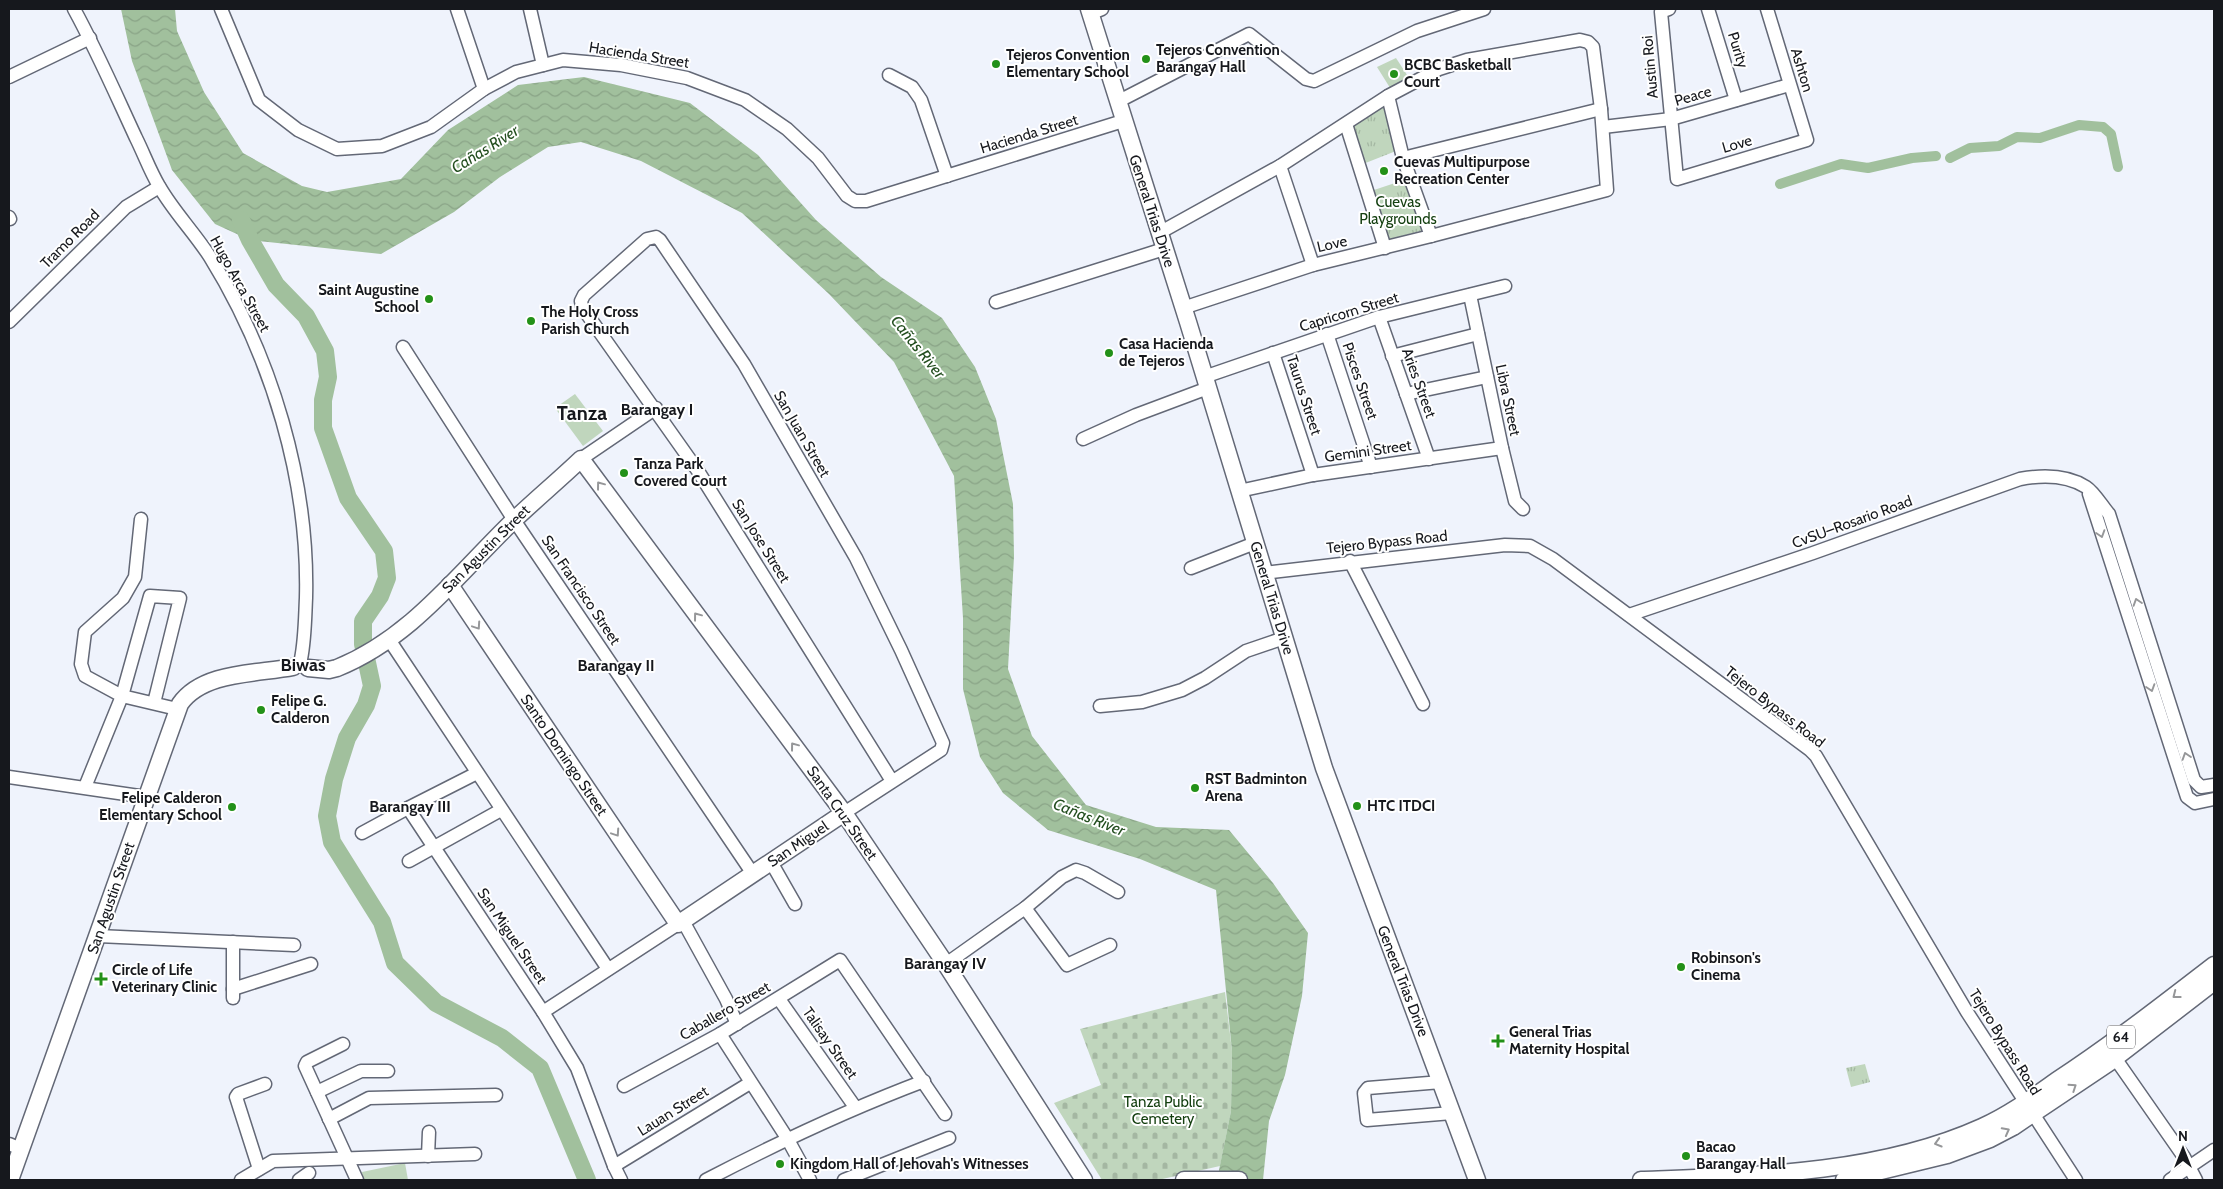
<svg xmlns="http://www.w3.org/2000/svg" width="2223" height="1189" viewBox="0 0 2223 1189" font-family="Cabin,sans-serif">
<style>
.grass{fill:#c0d6bd}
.cemetery{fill:url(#cemetery-stones)}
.park{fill:url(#park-tufts)}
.water{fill:url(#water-waves)}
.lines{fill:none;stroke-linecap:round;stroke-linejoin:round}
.canal{stroke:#a1c09d;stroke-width:10}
.river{stroke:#a1c09d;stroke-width:18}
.minor-casing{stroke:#636876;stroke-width:15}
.major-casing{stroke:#636876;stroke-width:19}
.minor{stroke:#fff;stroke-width:12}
.major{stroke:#fff;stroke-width:16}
.oneway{stroke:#969799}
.poi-dot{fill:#239118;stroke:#fff;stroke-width:2}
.labels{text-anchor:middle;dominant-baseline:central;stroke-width:4;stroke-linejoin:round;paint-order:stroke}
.shield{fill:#fff;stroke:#5c5d61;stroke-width:1}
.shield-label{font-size:14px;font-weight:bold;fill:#16181d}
.poi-label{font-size:15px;font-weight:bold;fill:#16181d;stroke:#fff;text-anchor:start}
.street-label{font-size:15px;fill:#16181d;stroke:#fff}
.park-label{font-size:15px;fill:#154011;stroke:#fff}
.water-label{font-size:16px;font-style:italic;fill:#234e1f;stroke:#fff}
.neighbourhood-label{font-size:16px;font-weight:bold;fill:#16181d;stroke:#fff}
.quarter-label{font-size:18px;font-weight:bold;fill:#16181d;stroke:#fff}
.district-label{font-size:20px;font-weight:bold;fill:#16181d;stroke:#fff}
</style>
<defs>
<pattern id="cemetery-stones" width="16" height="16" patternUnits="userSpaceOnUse" patternTransform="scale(1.25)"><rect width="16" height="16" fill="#c0d6bd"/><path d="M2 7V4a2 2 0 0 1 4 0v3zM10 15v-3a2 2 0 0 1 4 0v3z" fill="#a4b7a2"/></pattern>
<pattern id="park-tufts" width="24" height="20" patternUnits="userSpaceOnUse" patternTransform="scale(1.25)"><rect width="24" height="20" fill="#c0d6bd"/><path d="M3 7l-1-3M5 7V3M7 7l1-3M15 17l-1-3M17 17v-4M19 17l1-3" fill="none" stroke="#a4b7a2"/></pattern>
<pattern id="water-waves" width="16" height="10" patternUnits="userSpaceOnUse" patternTransform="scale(1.25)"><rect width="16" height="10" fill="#a1c09d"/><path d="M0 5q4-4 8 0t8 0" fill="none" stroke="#8aa487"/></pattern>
</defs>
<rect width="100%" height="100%" fill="#eff3fc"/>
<g class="grass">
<polygon points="1396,58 1411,81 1392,91 1377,67"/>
<polygon points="575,394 603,431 583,446 555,408"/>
<polygon points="405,1163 408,1180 363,1180 362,1172"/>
</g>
<polygon class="cemetery" points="1225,992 1232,1051 1231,1111 1220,1166 1158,1180 1102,1180 1054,1103 1101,1085 1080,1029"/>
<g class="park">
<polygon points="1385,101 1396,151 1363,164 1351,124"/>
<polygon points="1407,179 1424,230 1387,240 1371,191"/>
<polygon points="1865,1064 1870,1082 1851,1087 1846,1068"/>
</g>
<polygon class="water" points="121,9 175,9 177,31 204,92 243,153 302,186 327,192 401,179 448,130 518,85 584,77 690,103 758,155 816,220 881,277 942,318 975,367 996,419 1013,504 1014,556 1008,669 1032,736 1086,805 1156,827 1229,830 1273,883 1308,933 1302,996 1285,1075 1269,1121 1263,1180 1217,1180 1231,1111 1232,1051 1216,890 1140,859 1048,830 1003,793 980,757 963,689 963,618 954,476 894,362 829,294 742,213 641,161 581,142 548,147 500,177 454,212 381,254 250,240 215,224 172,170 132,61"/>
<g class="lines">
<g class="canal">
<polyline points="1950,158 1970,148 1999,146 2017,137 2040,138 2079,125 2103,127 2111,134 2118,167"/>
<polyline points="1780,184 1841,164 1868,168 1912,158 1936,156"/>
</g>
<polyline class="river" points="241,220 250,240 276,285 306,316 325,351 328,377 323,400 323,428 348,498 384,551 387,578 380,596 363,621 363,644 372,686 366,705 347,738 334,779 327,816 332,842 382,922 395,963 436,1003 502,1038 540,1068 587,1180"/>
<defs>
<g id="minor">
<path d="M74,9C97,51 116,95 136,138C144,154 150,171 159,186C173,211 194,232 210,257C272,357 309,481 306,598C305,619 305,639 301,659"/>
<polyline points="221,9 259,100 298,130 337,149 382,146 431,127 484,89 516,72 563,60 621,65 687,78 745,100 787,129 818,158 847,196 855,201 866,201 1123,121"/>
<polyline points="457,9 484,89"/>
<polyline points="530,9 543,65"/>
<polyline points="1669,9 1661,12 1677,179 1807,140 1767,9"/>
<polyline points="1708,9 1736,100"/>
<polyline points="1090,14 1102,9"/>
<polyline points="889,75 912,87 921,100 947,176"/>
<polyline points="9,77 90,38"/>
<polyline points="1388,96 1403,158 1431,236"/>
<polyline points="1117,102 1249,34 1306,79 1314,81 1417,31 1484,9"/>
<polyline points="1346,124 1385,248"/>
<polyline points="1603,127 1671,119 1789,85"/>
<polyline points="1403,158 1601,109"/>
<polyline points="1280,166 1313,265"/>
<polyline points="9,217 10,219"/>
<polyline points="1159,233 1280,166 1388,96 1439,69 1467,60 1580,40 1588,42 1593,47 1601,109 1607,190 1431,236 1313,265 1183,308"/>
<polyline points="1470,295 1502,448 1515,501 1523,509"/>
<polyline points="996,302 1164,249"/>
<polyline points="1379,317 1429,459"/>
<polyline points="9,322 126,207 159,187"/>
<polyline points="1327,334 1371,467"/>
<polyline points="403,347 514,520 753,874"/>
<polyline points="1273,353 1313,475"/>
<polyline points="1392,356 1478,334"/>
<polyline points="1204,377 1379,317 1505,286"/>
<polyline points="1406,394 1487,377"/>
<polyline points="1083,439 1136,415 1208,388"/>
<polyline points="581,459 656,408"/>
<polyline points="1239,491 1313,475 1502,448"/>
<polyline points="2089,494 2187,797 2195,803 2214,799"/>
<polyline points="1350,561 1423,704"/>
<polyline points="1191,568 1255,543"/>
<polyline points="1264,573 1505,545 1530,546 1553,559 1810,750 1816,756 1967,1012 2076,1180"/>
<path d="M1629,615L1813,553L2020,479C2042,475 2067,475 2086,487C2094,492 2102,506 2109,514L2194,780L2201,787L2214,785"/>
<polyline points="390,641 608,969"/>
<polyline points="154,703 180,598 150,596 122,696 177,709"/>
<polyline points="1100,706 1142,702 1182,690 1205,678 1246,651 1284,638"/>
<polyline points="477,773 408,808 543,1012 678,924"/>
<polyline points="9,777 146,797"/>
<polyline points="85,787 122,696 85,676 81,664 85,632 123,598 135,577 141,519"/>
<polyline points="844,813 941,750 943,743 901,650 856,558 744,364 660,240 656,237 647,239 584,295 581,301 582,307 698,471 892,781"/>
<polyline points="362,833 408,808"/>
<polyline points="409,861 501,810"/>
<polyline points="771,862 795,904"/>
<polyline points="1025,908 1062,877 1076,870 1085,873 1118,892"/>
<polyline points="683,921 726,999 737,1024"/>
<polyline points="98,936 294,945"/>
<polyline points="946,964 1025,908 1067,965 1110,945"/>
<polyline points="233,989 311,964"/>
<polyline points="233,998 233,942"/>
<polyline points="779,999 855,1107"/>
<polyline points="543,1012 577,1068 614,1166 621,1180"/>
<polyline points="720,1034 787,1138 810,1180"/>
<polyline points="343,1044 307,1062 305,1066 357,1180"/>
<polyline points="2115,1058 2184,1157 2196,1180"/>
<polyline points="1441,1082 1368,1088 1364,1093 1367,1120 1452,1113"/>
<polyline points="624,1086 720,1034 840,960 945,1114"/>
<polyline points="317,1092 361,1071 388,1071"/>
<polyline points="329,1119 369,1098 496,1095"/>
<polyline points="9,1144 21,1149"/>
<polyline points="428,1156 429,1132"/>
<polyline points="614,1166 750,1083"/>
<polyline points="259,1169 236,1097 238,1094 265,1084"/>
<polyline points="241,1180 273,1161 475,1154"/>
<polyline points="299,1180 309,1173"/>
<path d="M706,1180C779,1142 847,1110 924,1081"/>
<polyline points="844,1180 949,1138"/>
<polyline points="2170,1180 2214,1150"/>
</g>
<g id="major">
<polyline points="1089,9 1188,322 1324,768 1477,1180"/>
<polyline points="450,585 678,924 844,813"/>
<path d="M308,668L329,670L337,668C411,638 457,575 513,521C535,500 559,480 581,459L844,813L945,963L1084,1180"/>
<path d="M10,1180L180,704C203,671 258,674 293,667"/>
<polyline points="1184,1180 1239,1180"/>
<path d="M1641,1180C1753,1176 1878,1174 1982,1127C2009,1115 2032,1098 2056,1081C2111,1045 2162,1005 2214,965"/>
<polyline points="1844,1180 1947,1155 1990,1139 2013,1127 2110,1062 2214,982"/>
</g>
</defs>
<use href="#minor" class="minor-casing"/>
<use href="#major" class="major-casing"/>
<use href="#minor" class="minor"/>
<use href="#major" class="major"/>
</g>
<defs><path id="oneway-chevron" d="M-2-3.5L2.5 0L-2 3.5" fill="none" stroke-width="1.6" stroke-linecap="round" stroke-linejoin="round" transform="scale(1.25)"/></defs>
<g class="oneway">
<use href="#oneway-chevron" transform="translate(600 485) rotate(-127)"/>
<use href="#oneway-chevron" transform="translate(2101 534) rotate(72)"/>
<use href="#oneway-chevron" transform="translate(2137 602) rotate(-108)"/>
<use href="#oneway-chevron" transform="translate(697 616) rotate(-127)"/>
<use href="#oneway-chevron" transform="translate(477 626) rotate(56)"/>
<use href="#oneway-chevron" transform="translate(2151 688) rotate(72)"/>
<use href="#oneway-chevron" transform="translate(794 746) rotate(-127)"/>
<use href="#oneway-chevron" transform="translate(2186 756) rotate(-108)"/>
<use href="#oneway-chevron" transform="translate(616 833) rotate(56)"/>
<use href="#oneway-chevron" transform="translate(2176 995) rotate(142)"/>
<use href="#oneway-chevron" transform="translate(2073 1087) rotate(-34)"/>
<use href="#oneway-chevron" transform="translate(2006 1131) rotate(-28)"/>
<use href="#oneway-chevron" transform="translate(1938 1143) rotate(164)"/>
</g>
<g class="poi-dot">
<circle cx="1146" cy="59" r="5"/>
<circle cx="996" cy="64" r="5"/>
<circle cx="1394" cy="74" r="5"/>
<circle cx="1384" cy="171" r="5"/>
<circle cx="429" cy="299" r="5"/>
<circle cx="531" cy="321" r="5"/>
<circle cx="1109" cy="353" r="5"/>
<circle cx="624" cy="473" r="5"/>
<circle cx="261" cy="710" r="5"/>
<circle cx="1195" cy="788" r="5"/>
<circle cx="1357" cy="806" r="5"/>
<circle cx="232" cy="807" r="5"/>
<circle cx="1681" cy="967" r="5"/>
<path d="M98.5 971.5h5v5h5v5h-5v5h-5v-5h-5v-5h5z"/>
<path d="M1495.5 1033.5h5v5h5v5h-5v5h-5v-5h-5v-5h5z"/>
<circle cx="1686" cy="1156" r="5"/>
<circle cx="780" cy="1164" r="5"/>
</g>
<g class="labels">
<rect class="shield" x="2107" y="1025.5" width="28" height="23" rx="4"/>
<g class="shield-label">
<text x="2121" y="1037">64</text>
</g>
<g class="poi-label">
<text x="1156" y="50">Tejeros Convention<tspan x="1156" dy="17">Barangay Hall</tspan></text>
<text x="1006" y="55">Tejeros Convention<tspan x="1006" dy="17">Elementary School</tspan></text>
<text x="1404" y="65">BCBC Basketball<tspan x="1404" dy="17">Court</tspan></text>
<text x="1394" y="162">Cuevas Multipurpose<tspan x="1394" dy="17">Recreation Center</tspan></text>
<text x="419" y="290" text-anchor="end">Saint Augustine<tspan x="419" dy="17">School</tspan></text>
<text x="541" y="312">The Holy Cross<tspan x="541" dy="17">Parish Church</tspan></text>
<text x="1119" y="344">Casa Hacienda<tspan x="1119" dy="17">de Tejeros</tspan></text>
<text x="634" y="464">Tanza Park<tspan x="634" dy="17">Covered Court</tspan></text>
<text x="271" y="701">Felipe G.<tspan x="271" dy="17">Calderon</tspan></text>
<text x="1205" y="779">RST Badminton<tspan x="1205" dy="17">Arena</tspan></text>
<text x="222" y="798" text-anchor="end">Felipe Calderon<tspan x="222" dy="17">Elementary School</tspan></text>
<text x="1367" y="806">HTC ITDCI</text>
<text x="1691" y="958">Robinson's<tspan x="1691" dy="17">Cinema</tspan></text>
<text x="112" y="970">Circle of Life<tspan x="112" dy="17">Veterinary Clinic</tspan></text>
<text x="1509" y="1032">General Trias<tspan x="1509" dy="17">Maternity Hospital</tspan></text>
<text x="1696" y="1147">Bacao<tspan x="1696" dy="17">Barangay Hall</tspan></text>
<text x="790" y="1164">Kingdom Hall of Jehovah's Witnesses</text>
</g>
<g class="street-label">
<text transform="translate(1738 50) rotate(73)">Purity</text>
<text transform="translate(639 55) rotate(9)">Hacienda Street</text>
<text transform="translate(1650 67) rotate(-95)">Austin Roi</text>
<text transform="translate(1802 70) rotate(73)">Ashton</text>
<text transform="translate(1693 96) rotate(-16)">Peace</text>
<text transform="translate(1029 134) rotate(-17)">Hacienda Street</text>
<text transform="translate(1737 144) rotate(-16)">Love</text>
<text transform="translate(1152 211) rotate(72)">General Trias Drive</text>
<text transform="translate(70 239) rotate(-45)">Tramo Road</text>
<text transform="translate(1332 244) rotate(-13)">Love</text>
<text transform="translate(240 284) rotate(61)">Hugo Arca Street</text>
<text transform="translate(1349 312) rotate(-17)">Capricorn Street</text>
<text transform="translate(1360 381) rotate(71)">Pisces Street</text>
<text transform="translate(1419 383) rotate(70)">Aries Street</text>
<text transform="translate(1304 395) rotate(72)">Taurus Street</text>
<text transform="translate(1508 400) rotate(78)">Libra Street</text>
<text transform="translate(802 434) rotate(60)">San Juan Street</text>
<text transform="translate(1368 451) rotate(-8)">Gemini Street</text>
<text transform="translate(1852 522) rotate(-20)">CvSU–Rosario Road</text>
<text transform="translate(761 541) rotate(58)">San Jose Street</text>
<text transform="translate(1387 542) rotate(-6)">Tejero Bypass Road</text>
<text transform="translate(486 549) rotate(-45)">San Agustin Street</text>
<text transform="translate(581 590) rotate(56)">San Francisco Street</text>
<text transform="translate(1272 598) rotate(73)">General Trias Drive</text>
<text transform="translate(1775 707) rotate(38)">Tejero Bypass Road</text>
<text transform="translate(564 755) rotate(56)">Santo Domingo Street</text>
<text transform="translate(842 813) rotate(55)">Santa Cruz Street</text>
<text transform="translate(798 844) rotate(-34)">San Miguel</text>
<text transform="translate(111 898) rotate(-71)">San Agustin Street</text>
<text transform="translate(512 936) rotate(56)">San Miguel Street</text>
<text transform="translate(1403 981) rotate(69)">General Trias Drive</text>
<text transform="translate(725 1011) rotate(-30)">Caballero Street</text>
<text transform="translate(2005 1042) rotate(58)">Tejero Bypass Road</text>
<text transform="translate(830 1043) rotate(55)">Talisay Street</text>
<text transform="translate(673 1111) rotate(-32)">Lauan Street</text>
</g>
<g class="park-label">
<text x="1398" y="202">Cuevas<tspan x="1398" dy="17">Playgrounds</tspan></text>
<text x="1163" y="1102">Tanza Public<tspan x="1163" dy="17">Cemetery</tspan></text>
</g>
<g class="water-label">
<text transform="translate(485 149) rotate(-32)">Cañas River</text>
<text transform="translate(918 347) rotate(51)">Cañas River</text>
<text transform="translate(1089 817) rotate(22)">Cañas River</text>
</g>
<g class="neighbourhood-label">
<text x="657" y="409">Barangay I</text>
<text x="616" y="665">Barangay II</text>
<text x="410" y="806">Barangay III</text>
<text x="945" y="963">Barangay IV</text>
</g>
<g class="quarter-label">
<text x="303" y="665">Biwas</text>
</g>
<g class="district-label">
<text x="582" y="413">Tanza</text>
</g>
</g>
<rect width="2223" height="1189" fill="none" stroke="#16181d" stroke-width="20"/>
<g transform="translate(2183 1149)" stroke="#ffffff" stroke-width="4" paint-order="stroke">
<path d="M0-4L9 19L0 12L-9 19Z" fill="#16181d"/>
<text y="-8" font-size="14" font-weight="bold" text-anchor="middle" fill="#16181d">N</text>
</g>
</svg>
